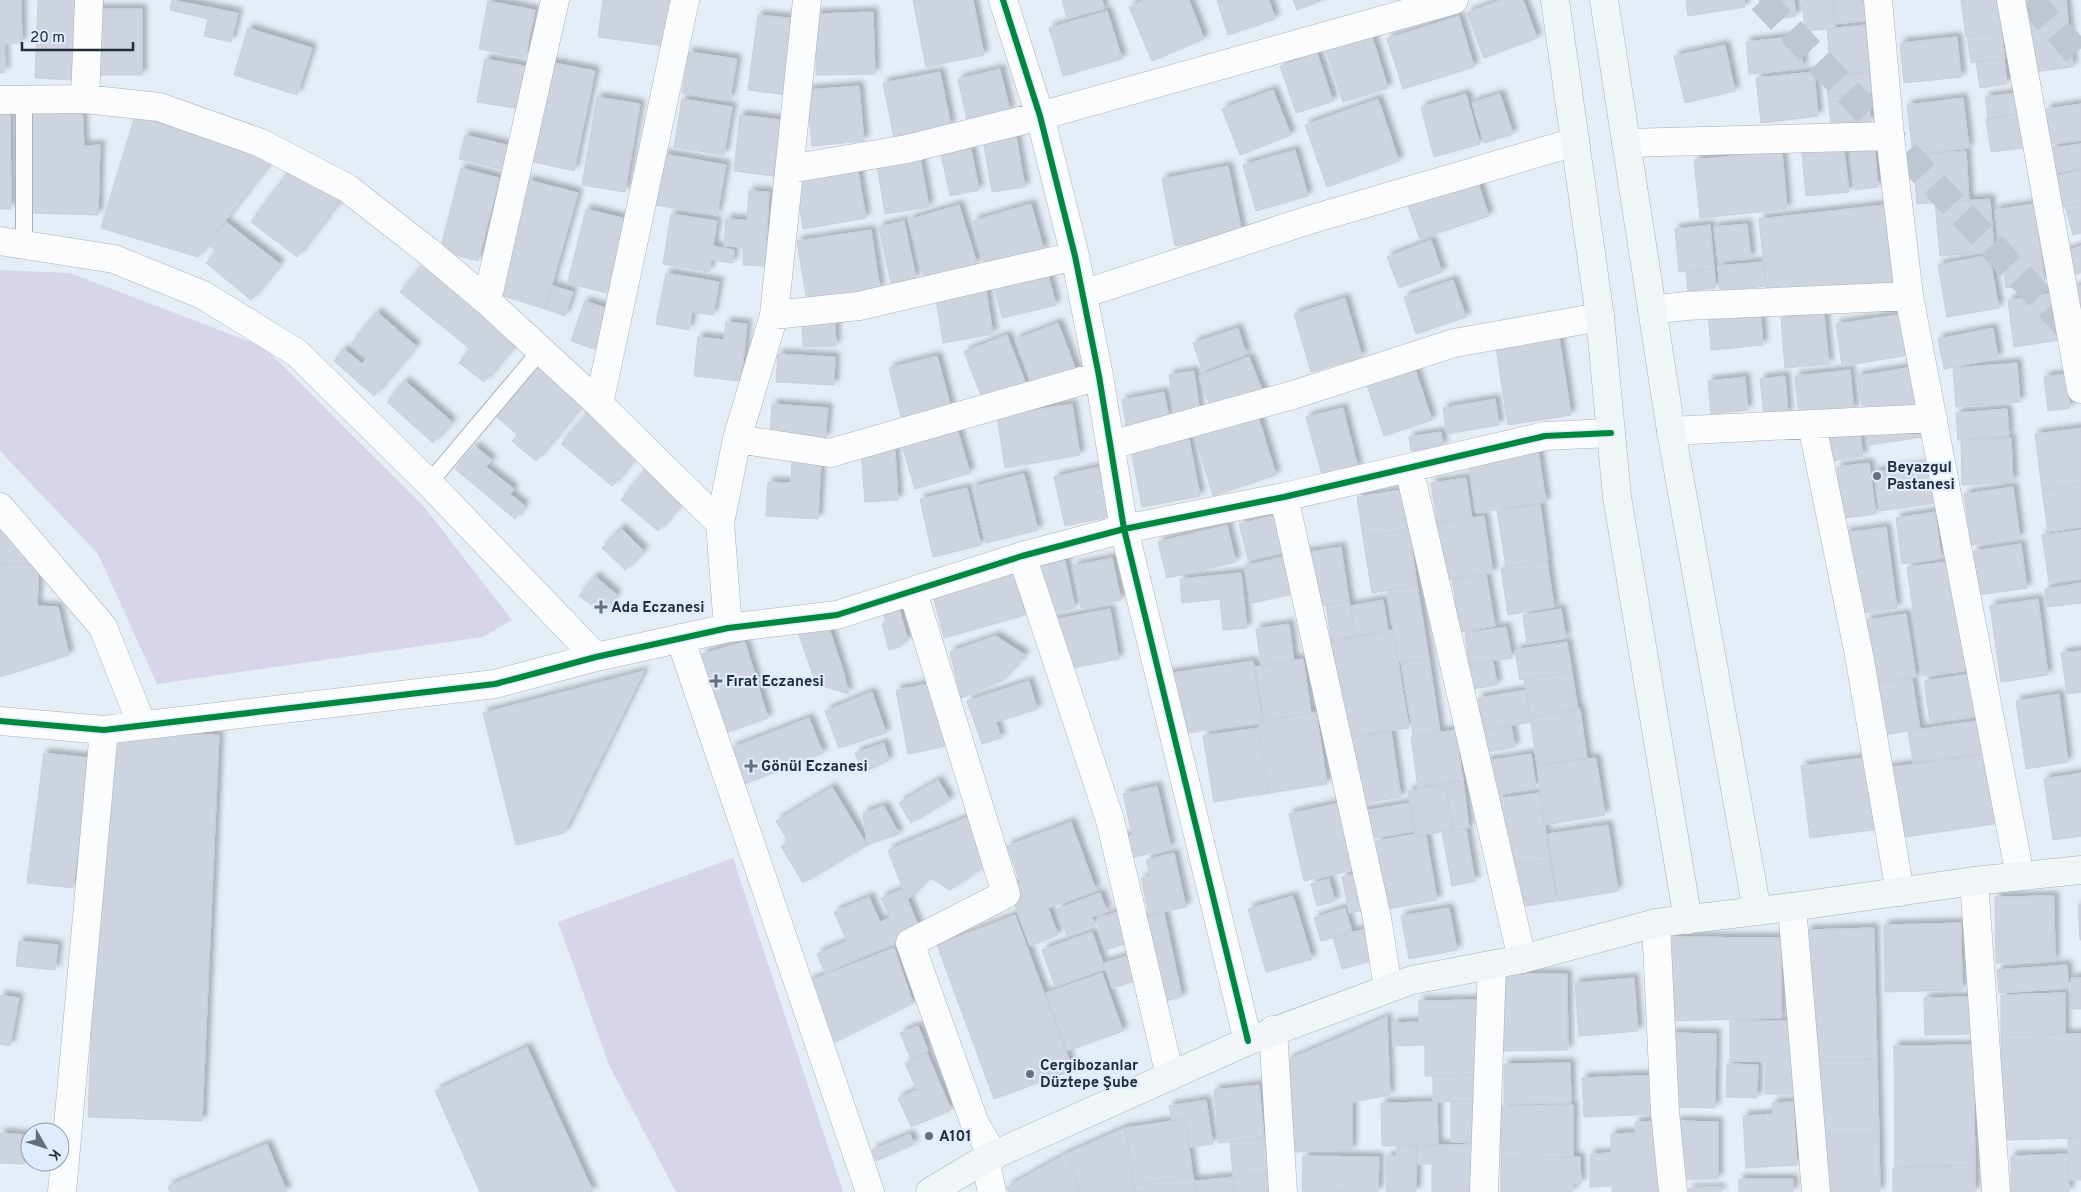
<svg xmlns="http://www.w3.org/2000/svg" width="2081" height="1192" font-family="Overpass,sans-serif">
<defs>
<filter id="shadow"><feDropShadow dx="4.5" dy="-4.5" stdDeviation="2.5" flood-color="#0004"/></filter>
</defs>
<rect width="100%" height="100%" fill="#e5edf7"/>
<path fill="#d7d5ea" d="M0 270 70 273 264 347 425 508 512 620 483 637 157 684 98 554 0 451Z
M733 858 843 1192H676L609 1065 558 922Z"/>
<path fill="#ced3e0" stroke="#caced9" filter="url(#shadow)" d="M0 0H21L22 43H4L5 72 0 73Z
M38 0H75L71 80 35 78Z
M172 0 238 13 231 42 204 36 208 19 170 10Z
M603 0H671L664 46 598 37Z
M913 0H973L984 55 926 67Z
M1062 0H1102L1104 9 1067 18Z
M1145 0H1189L1204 39 1152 61 1129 7Z
M1217 0H1269L1275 19 1228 35Z
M1293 0H1323L1297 10Z
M1501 0H1523L1537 38 1484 58 1467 13Z
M1686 0H1744L1745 7 1688 16Z
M1759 0H1794L1796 16 1762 21Z
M1802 0H1833L1835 28 1805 31Z
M1833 0H1869L1870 20 1835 24Z
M1961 0H2001L2006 31 1966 36Z
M2025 0H2066L2073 67 2033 72Z
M488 1 535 10 525 58 479 49Z
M95 9H142V75H94Z
M1107 11 1122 59 1063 76 1049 28Z
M873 12 875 74 816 75V14Z
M758 15 798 19 788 95 748 90Z
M1459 16 1474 67 1403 89 1387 39Z
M1865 25 1870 72 1831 76 1827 29Z
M248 28 312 48 297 95 234 75Z
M1370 30 1388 88 1343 102 1324 44Z
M2001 31 2005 58 1971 63 1967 36Z
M1800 36 1803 68 1749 74 1746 42Z
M1957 37 1961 77 1904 83 1900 43Z
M1725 45 1735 91 1685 103 1674 56Z
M689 52 737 59 730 100 682 93Z
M1317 53 1333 101 1296 113 1280 66Z
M2004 58 2007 84 1980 88 1976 62Z
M485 59 530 67 522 109 477 102Z
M550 62 595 71 574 171 530 161Z
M1000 69 1010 111 967 121 958 79Z
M940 72 951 126 894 138 883 83Z
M1814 72 1818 116 1761 123 1756 78Z
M1870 72 1872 93 1828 97 1826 76Z
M859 86 864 141 812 146 807 90Z
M1273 90 1291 135 1240 155 1222 109Z
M1868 93 1871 122 1831 125 1828 97Z
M2015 93 2018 114 1988 118 1985 97Z
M1466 94 1480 144 1434 157 1421 107Z
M1500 94 1513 134 1484 143 1472 103Z
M597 97 640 104 625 192 582 185Z
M1963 98 1969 148 1913 155 1907 105Z
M682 99 732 107 724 155 674 147Z
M1378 99 1399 161 1327 187 1305 125Z
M2081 104V140L2051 144 2046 109Z
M82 105 84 146 100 145 98 215 33 213 28 107Z
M0 110H10L11 209H0Z
M2018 114 2023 148 1991 152 1986 119Z
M740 115 780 120 774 176 734 171Z
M135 116 273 158 198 257 101 228Z
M465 135 511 146 505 170 459 159Z
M1016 136 1025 187 992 192 983 140Z
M1874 144 1878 187 1855 190 1851 146Z
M2081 144V169L2055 173 2051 148Z
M971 149 979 190 950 196 941 155Z
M1844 149 1849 192 1806 196 1802 153Z
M1295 150 1308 196 1256 211 1243 165Z
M1782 151 1787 209 1700 218 1694 160Z
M1966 151 1969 200 1917 204 1913 155Z
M664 154 726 165 717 215 655 205Z
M920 157 929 207 885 214 877 165Z
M295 163 341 199 297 257 251 222Z
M1228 166 1242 233 1175 246 1162 179Z
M461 168 499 178 478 261 440 251Z
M2081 170V202L2058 208 2051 177Z
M858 171 866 218 803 229 796 181Z
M1476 177 1489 216 1420 239 1406 200Z
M528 180 578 193 545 309 497 294Z
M749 191 769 192 765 266 743 265V247L724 246 726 219 747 220Z
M1990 199 1994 252 1940 256 1935 203Z
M2081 202V233L2073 235 2065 206Z
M1031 204 1044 250 985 266 973 221Z
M2034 204 2045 282 2006 288 1995 210Z
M959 205 977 264 925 280 908 220Z
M1884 205 1892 282 1767 295 1759 219Z
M586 209 630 220 610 294 568 283Z
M671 214 717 221 713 246 734 250 733 263 711 260 709 272 663 264Z
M904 221 916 278 891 283 879 227Z
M226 222 280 264 251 300 206 263 216 251 208 244Z
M1747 224 1751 258 1718 261 1714 227Z
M1710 225 1714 269 1679 272 1675 229Z
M871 230 880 289 807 301 797 241Z
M1431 240 1442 272 1399 288 1387 257Z
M2081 246V272L2067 278 2059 254Z
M1989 255 1999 308 1947 317 1938 265Z
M1764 262 1766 286 1720 291 1718 266Z
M424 263 518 341 484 382 459 363 470 349 400 292Z
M1046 267 1056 305 1002 318 993 281Z
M1714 269 1716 288 1688 291 1686 272Z
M666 273 719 282 713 315 692 312 689 330 656 324Z
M1453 280 1466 317 1416 334 1404 297Z
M985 284 993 334 943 343 935 292Z
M553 286 573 292 565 316 545 309Z
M2081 286V326L2073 288Z
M2054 293 2060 340 2014 347 2008 300Z
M1345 298 1362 357 1311 372 1294 314Z
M585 301 611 310 597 350 571 341Z
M1760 307 1763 345 1711 350 1708 311Z
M377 312 416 346 374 396 334 361 344 349 362 364 367 357 351 344Z
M1824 314 1829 364 1785 368 1781 318Z
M1904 314 1909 355 1842 366 1836 324Z
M726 322 747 324 741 381 694 376 698 337 724 340Z
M835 323 836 346 803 347 802 324Z
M1058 323 1078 375 1035 391 1015 340Z
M1238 328 1246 354 1202 369 1193 343Z
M1993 328 1998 358 1944 369 1938 339Z
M1007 335 1027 387 984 403 964 352Z
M1559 337 1571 415 1508 425 1496 348Z
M778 354 835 357 834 385 776 382Z
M937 356 951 408 902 421 889 368Z
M1249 357 1264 395 1213 413 1199 376Z
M536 363 584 403 536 461 512 441 518 435 493 414Z
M1413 363 1432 420 1384 436 1365 379Z
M2017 363 2020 402 1956 407 1953 368Z
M1913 367 1919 404 1863 412 1857 376Z
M1850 370 1854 410 1799 415 1795 376Z
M1194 371 1200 413 1175 416 1169 375Z
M2065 374 2070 408 2048 411 2044 377Z
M1785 376 1788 414 1764 417 1760 379Z
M1745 377 1748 410 1711 414 1708 381Z
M405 381 452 422 433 443 387 402Z
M1164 392 1169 418 1126 426 1122 400Z
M1495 399 1499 425 1447 434 1443 408Z
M772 404 828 408 825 439 770 435Z
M1072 404 1080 455 1005 468 997 416Z
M1343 408 1358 468 1323 478 1306 417Z
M2007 409 2009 436 1958 440 1956 413Z
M588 412 639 454 612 486 561 444Z
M1258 416 1276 475 1213 496 1195 436Z
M956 425 970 473 915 489 901 442Z
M1921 425 1922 437 1869 445 1867 433Z
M2081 428V484L2042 490 2035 434Z
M1441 432 1443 446 1411 451 1409 437Z
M1860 433 1863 456 1831 461 1829 438Z
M2011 438 2013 482 1962 485 1961 440Z
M1189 439 1200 496 1142 507 1131 450Z
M475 446 492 460 486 467 514 489 510 494 525 506 515 519 455 469Z
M895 450 898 500 865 502 861 452Z
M1538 450 1546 502 1476 513 1468 461Z
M792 461 821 462 818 519 766 516 768 482 791 483Z
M1869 463 1876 514 1844 518 1837 467Z
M1931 464 1937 503 1879 511 1874 472Z
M1099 467 1109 517 1065 526 1054 477Z
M645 470 683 501 658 531 621 500Z
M1024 474 1038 530 986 543 972 487Z
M1466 478 1472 518 1437 523 1431 483Z
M2081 484V527L2048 532 2042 490Z
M2013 487 2020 538 1971 545 1964 494Z
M967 488 981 545 933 557 920 499Z
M1402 490 1408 530 1363 537 1357 497Z
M1540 504 1548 560 1506 567 1497 511Z
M1935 512 1941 558 1902 564 1896 518Z
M1280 514 1288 550 1248 559 1239 524Z
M1484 516 1493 573 1442 581 1434 524Z
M0 521 39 565 0 564Z
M1227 525 1236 562 1167 578 1158 542Z
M1886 527 1897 608 1856 614 1845 533Z
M621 528 644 551 625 570 602 548Z
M1409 530 1417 585 1372 593 1363 537Z
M2081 530V577L2049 582 2042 535Z
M2021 544 2027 588 1979 595 1973 551Z
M1341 547 1349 601 1299 609 1291 555Z
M1291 555 1297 593 1252 603 1244 566Z
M1112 558 1121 600 1081 608 1073 566Z
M1065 560 1075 608 1046 614 1036 567Z
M1547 560 1554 607 1508 615 1501 568Z
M1954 561 1969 670 1922 676 1907 567Z
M0 564 39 565 37 606 58 607 69 655 0 677Z
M1013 572 1025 615 944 638 933 595Z
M1241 573 1247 628 1223 630 1220 599 1182 603 1180 579Z
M1486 574 1495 626 1460 632 1452 579Z
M595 576 617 595 603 613 579 596Z
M2081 583V603L2047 607 2045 589Z
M1417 585 1429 658 1398 662 1387 590Z
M2038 599 2048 675 2001 682 1990 606Z
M1383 600 1388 631 1355 637 1350 606Z
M1349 601 1355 637 1331 640 1326 605Z
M898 605 908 641 899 643 900 647 889 650 882 624 886 622 882 610Z
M1110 609 1119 659 1061 670 1052 620Z
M1561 609 1566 638 1527 644 1523 615Z
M1906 614 1916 677 1876 683 1866 620Z
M1289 624 1294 661 1261 666 1256 629Z
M828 625 844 674 849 694 816 684 798 632Z
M1506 627 1512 658 1469 664 1465 633Z
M1393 630 1409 728 1342 738 1326 641Z
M996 636 1025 655 1001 681 961 698 950 652Z
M745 642 768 718 722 734 702 654Z
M1567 642 1572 672 1520 680 1515 650Z
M2081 651V692L2067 694 2061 653Z
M1429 658 1440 732 1413 736 1401 662Z
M1303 659 1311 713 1264 721 1255 667Z
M1253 661 1262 721 1176 735 1166 674Z
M1493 661 1497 685 1473 689 1469 664Z
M644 671 564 833 516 845 483 713Z
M1572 672 1578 709 1530 717 1524 679Z
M1971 674 1977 716 1930 722 1924 681Z
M1912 678 1920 729 1883 735 1876 683Z
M1029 681 1037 709 996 722 1001 738 982 744 967 701Z
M934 683 946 746 908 754 896 690Z
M1526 690 1531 722 1483 730 1478 698Z
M872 692 886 733 839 748 825 711Z
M2059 694 2068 762 2026 769 2016 701Z
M1580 709 1587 758 1537 765 1530 717Z
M1316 712 1327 784 1269 793 1258 728 1262 721Z
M809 718 823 753 745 784 731 748Z
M1982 720 1987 753 1913 763 1908 731Z
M1511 725 1515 747 1487 752 1483 730Z
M1258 728 1269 793 1214 802 1203 736Z
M1455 730 1463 780 1418 788 1411 737Z
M104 731 219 735 202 1121 88 1117Z
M1391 731 1401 797 1353 805 1344 738Z
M884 743 889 760 863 773 855 753Z
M44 753 89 758 73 888 27 883Z
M1990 753 2000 823 1898 838 1887 768Z
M1531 754 1536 787 1491 795 1486 761Z
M1870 757 1880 829 1810 838 1801 766Z
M1596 758 1605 815 1544 825 1537 765Z
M2081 773V836L2053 840 2044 779Z
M938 780 950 800 911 823 899 803Z
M1463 780 1469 828 1453 830 1445 784Z
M1445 784 1453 830 1415 836 1408 791Z
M1157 786 1171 848 1126 859 1122 837 1132 835 1123 794Z
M832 787 867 845 803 883 781 846 789 843 776 821Z
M1540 793 1550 860 1507 866 1497 799Z
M1348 801 1362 868 1304 881 1289 814Z
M1410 803 1415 831 1363 840 1358 812Z
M884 806 899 834 867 845 863 813Z
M968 817 984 867 950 890 929 877 907 901 888 850Z
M1071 822 1096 890 1048 908 1058 935 1030 946 1008 887 1020 882 1007 846Z
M1608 825 1618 891 1558 901 1548 834Z
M1466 828 1475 881 1452 886 1442 832Z
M1415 834V836L1426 835 1437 900 1388 909 1376 841Z
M1174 853 1186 907 1149 915 1141 878 1150 876 1146 860Z
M1550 860 1556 901 1514 908 1506 866Z
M1365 872 1373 908 1349 913 1342 877Z
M1329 879 1335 901 1317 906 1311 884Z
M903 889 921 932 825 973 817 954 847 941 834 912 869 897 880 922 890 918 881 898Z
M1100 893 1107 911 1092 917 1095 925 1067 935 1057 909Z
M1293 896 1312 959 1266 972 1248 909Z
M2054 896 2055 961 1996 963 1995 897Z
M2078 904H2081V940H2080Z
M1345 908 1352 932 1321 941 1314 918Z
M1449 908 1457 950 1409 959 1401 916Z
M1120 911 1130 942 1106 950 1097 919Z
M1164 913 1182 997 1156 1003 1137 919Z
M1015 915 1073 1070 994 1099 937 945Z
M1961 923 1962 990 1885 992 1884 925Z
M1372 927 1381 958 1342 969 1333 938Z
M1874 928 1877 1059 1809 1060 1807 930Z
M1092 932 1105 969 1055 987 1042 950Z
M1670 937 1781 938V1018L1669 1021Z
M19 941 58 945 55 970 16 966Z
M894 948 913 1003 833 1043 809 981Z
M1128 956 1135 981 1112 988 1104 963Z
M2067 965 2069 988 1999 993 1997 970Z
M1102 973 1123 1031 1067 1051 1046 993Z
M1501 974H1567L1568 1050 1502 1051Z
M1634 978 1638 1031 1579 1036 1575 983Z
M2071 978H2081V1009H2072Z
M2065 993V1034L2001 1035V995Z
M0 995 19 998 10 1046 0 1044Z
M1970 997V1034L1925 1035 1924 998Z
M1479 1000 1480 1075 1425 1076V1045L1393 1046V1023L1419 1022V1001Z
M1387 1017 1390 1095 1352 1102V1150L1294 1152 1288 1060Z
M1730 1021H1795L1794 1094H1765L1766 1061H1730Z
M918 1026 928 1051 911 1059 900 1033Z
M1671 1033 1716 1034 1715 1108 1669 1107Z
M2081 1034V1138L2004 1140 2001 1035Z
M1973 1045 1975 1165 1895 1167 1894 1046Z
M527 1047 593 1192H480L435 1091Z
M927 1053 951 1110 911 1127 898 1098 917 1090 905 1063Z
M1877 1059 1879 1134 1813 1135 1812 1060Z
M1570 1063 1571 1103 1504 1104V1064Z
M1727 1064 1758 1065 1757 1098 1726 1097Z
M1480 1075V1101L1433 1102V1076Z
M1658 1075 1659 1114 1584 1117 1582 1078Z
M1259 1085 1264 1138 1219 1143 1214 1090Z
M1206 1100 1213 1144 1189 1147 1185 1119 1172 1120 1169 1106Z
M1480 1101 1481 1142H1451V1102Z
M1437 1102 1438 1145 1382 1146 1381 1103Z
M1793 1102 1797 1165 1746 1168 1743 1116 1773 1114 1772 1103Z
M1573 1105V1157L1501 1158V1106Z
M1185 1119 1193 1176 1134 1185 1125 1128Z
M1662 1121 1664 1192H1612V1186L1590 1187V1154L1611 1153V1134L1635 1133V1122Z
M1676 1121 1718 1122V1179H1675Z
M1125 1128 1135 1192H1080L1066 1154Z
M0 1133 27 1135 24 1164 0 1163Z
M910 1134 914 1144 876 1161 872 1150Z
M1879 1134 1880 1192H1820L1819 1135Z
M1268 1137 1272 1173 1233 1177 1230 1142Z
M2068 1138H2081V1180H2069Z
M267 1144 287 1192H170L168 1186Z
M1478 1144V1192H1432V1164H1416L1417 1146Z
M1397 1146H1417L1416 1192H1386L1387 1156H1396Z
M1066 1154 1080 1192H1009L1007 1187Z
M2069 1154V1192H2011V1156Z
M1303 1156 1379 1157 1378 1192 1302 1191Z
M1580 1157 1581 1184H1573V1192H1501V1158Z
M1975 1165V1192H1893V1168Z
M1272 1173 1274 1192H1234L1233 1177Z
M1193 1176 1196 1192H1135L1134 1185Z
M1233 1177 1234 1192H1196L1194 1181Z
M1739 1179H1793V1192H1739Z
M1721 1188V1192H1689L1688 1189Z"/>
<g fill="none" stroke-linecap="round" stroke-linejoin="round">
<path stroke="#bec6d1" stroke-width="28" stroke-dasharray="28 14" stroke-linecap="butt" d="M1762 0 2079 339
M2030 0 2081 57"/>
<g stroke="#aab1bb" stroke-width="18">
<path id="lane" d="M24 245V100
M429 483 541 350"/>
</g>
<g stroke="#aab1bb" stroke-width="29">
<path id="street" d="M1003 0 1040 116 1075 256 1099 376 1124 529 1248 1041
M1878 0 1890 136 1909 296 2020 876
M2011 0 2081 389
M85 99 89 0
M0 100 85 99 159 107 261 143 347 188 429 252 487 301 599 404 720 523
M1626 143 1890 136
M790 169 907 149 1040 116 1454 0
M0 241 114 259 203 295 297 353 429 483 596 657
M1083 294 1309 220 1575 142
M487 301 555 0
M1652 310 1686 306 1909 296
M774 315 859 306 1075 256
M599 404 685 0
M1812 425 1859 655 1900 892
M1671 431 1933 418
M737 439 830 453 1099 376
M1111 445 1293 395 1454 343 1600 317
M1409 468 1522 959
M1284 497 1377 918 1388 988
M0 507 103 627 142 725
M1022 556 1110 820 1170 1076
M913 592 1006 894 910 943 975 1124 994 1156
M728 628 720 523 737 439 774 315 807 0
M680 638 870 1192
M0 721 104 730 495 684 596 657 728 628 837 615 1022 556 1124 529 1284 497 1545 436 1611 433
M1974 881 1996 1192
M1792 907 1816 1192
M1656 923 1665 1112 1673 1192
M1273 1030 1283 1192
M985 1159 992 1192
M62 1192 104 730
M1484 1192 1492 965"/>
</g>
<g stroke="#aab1bb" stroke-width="29">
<path id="secondary" d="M1555 0 1600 317 1617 497 1688 920
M1604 0 1671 431 1757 911
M930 1192 985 1159 1248 1041 1412 980 1522 959 1656 923 1792 907 1974 881 2081 870"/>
</g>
<use href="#lane" stroke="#fbfcfe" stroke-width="16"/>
<use href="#street" stroke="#fbfcfe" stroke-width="28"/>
<use href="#secondary" stroke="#f0f5f8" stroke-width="28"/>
<g stroke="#deecfe" stroke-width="9">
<path id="cycleway" d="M1003 0 1040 116 1075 256 1099 376 1124 529 1248 1041
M0 721 104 730 495 684 596 657 728 628 837 615 1022 556 1124 529 1284 497 1545 436 1611 433"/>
</g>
<use href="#cycleway" stroke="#00873e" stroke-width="6"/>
</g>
<g fill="#67707a" stroke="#deecfe" stroke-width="2">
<circle cx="1877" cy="476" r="5"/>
<path d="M598.5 599.5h5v5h5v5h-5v5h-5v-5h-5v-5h5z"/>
<path d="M713.5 673.5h5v5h5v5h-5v5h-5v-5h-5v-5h5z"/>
<path d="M748.5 758.5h5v5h5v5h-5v5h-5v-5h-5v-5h5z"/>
<circle cx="1030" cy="1074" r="5"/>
<circle cx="929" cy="1136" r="5"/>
</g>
<g text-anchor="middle" stroke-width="4.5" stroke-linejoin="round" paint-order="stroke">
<g font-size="15" font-weight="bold" fill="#232c37" stroke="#deecfe" text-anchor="start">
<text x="1887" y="472">Beyazgul<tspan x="1887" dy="17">Pastanesi</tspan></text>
<text x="611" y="612">Ada Eczanesi</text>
<text x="726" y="686">Fırat Eczanesi</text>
<text x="761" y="771">Gönül Eczanesi</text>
<text x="1040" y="1070">Cergibozanlar<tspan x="1040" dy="17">Düztepe Şube</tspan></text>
<text x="939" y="1141">A101</text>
</g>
</g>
<g transform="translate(45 1147) rotate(129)"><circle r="24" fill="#deecfe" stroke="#939fae"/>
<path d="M0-4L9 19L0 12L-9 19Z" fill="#67707a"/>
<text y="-8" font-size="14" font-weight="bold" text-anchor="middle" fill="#232c37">K</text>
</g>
<path d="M22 42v8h111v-8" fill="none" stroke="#232c37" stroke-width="2.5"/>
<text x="30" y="42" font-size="15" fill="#232c37" stroke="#deecfe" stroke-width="4" paint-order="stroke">20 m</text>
</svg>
